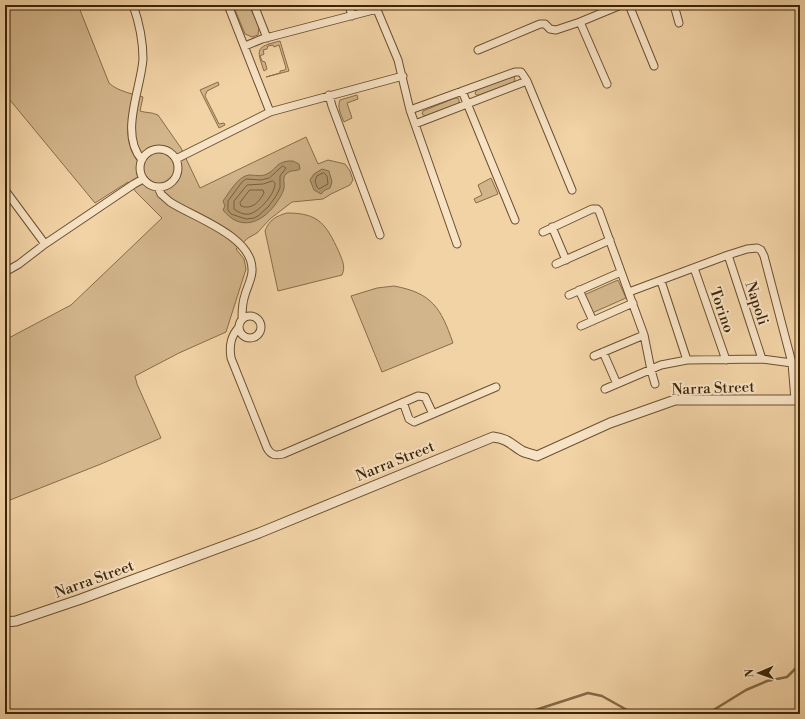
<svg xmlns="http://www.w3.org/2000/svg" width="805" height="719" font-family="'Libre Bodoni',serif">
<rect width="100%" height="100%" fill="#f2d3a6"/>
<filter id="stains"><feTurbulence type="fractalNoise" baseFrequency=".005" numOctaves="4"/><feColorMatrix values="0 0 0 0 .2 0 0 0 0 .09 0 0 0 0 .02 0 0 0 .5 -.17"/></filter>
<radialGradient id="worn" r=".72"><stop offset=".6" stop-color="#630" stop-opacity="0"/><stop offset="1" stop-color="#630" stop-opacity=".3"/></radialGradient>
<path fill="#d3b58b" stroke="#886c48" d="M5 5H78L109 83C117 91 133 94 143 97L140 111C146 113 152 112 158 115L181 148 200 188 306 137 318 164 328 160 345 164 350 171 353 180 350 185 331 194 323 199 292 202 270 219 257 233 248 238 236 249 244 259 246 269 226 332 179 353 135 376 137 384 161 438 101 464 5 502V340L71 305 162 218 136 192 128 182 95 203 5 94Z
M233 5H249L259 27 258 35 252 37 245 34Z
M280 41 289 71 266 77 280 73V71L285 70 286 68 279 45 274 47 273 45 268 46 267 49 263 50 264 54 260 56 262 61 265 62 267 69 264 71C256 48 256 47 280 41Z
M514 76 515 80 514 82 479 95H476L475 93 477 90Z
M218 82 219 85 207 91 205 96 219 124 224 123 225 125 219 128 200 90Z
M357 95 358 99 347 103 352 118 344 122C341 115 337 107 340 100Z
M455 98H458L459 100V103L456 105 425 116 422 114 423 111Z
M491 178 498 194 476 203 474 199 482 195 478 185Z
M287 213C319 213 326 224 339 252 342 260 346 266 342 275L278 291 265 231C269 220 276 216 287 213Z
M618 280 626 298 592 313 584 295Z
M394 286C432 293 441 308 453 343L382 372 351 296 377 288Z"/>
<path fill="#b4986f" stroke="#846a45" d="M288 161H293L299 164 300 169C296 172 291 169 286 174 282 178 285 183 284 188 283 194 278 200 275 205 260 224 240 231 223 210L225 206 223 201C229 193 238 176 249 175 255 175 261 177 267 174 276 170 275 163 288 161Z
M322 169 329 171 332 182 330 188 325 190 321 194 314 190 310 180 314 174Z"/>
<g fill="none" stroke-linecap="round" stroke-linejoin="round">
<path stroke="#785e3a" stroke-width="1" d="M283 166 286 168 280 176V188L276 196 268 207 258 216 254 218 246 219 231 214 228 210V201L242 182 246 179 261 180 269 178Z
M324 173 327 176 328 184 319 189 317 187 315 181 317 176Z
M273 181 275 183C276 192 261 210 252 213 247 216 239 213 234 209V201L247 185 263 184Z
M250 190H263L264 193C259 202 252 210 241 206L240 203Z"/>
<path stroke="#846a45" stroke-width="2.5" d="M523 714 588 693 602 696 627 710 639 714
M707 714 746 690 767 681 787 677 800 664"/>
<g stroke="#6a502d" stroke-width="9">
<path id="minor" d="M133 5C139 22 143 41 143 59 141 89 119 134 142 160
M228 5 270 112 403 76
M254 5 267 38
M349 5 352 16
M375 5 398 60 410 110 457 244
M629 5 654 66
M674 5 679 23
M580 22 607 84
M245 46 262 39 377 9
M478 50 540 24H545L550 29 556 30 580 22 621 5
M462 91 515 220
M329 95 332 106 380 235
M410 110 515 72H521L527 81 572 190
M415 124 527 81
M140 168a19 19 0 1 1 38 0a19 19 0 1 1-38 0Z
M176 159 270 112
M158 187 161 194 170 202C193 217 252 236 252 269 253 277 247 287 245 295 242 303 242 311 242 319
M5 190 45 244
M552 227 566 260
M543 232 592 209H597L599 211 644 335 651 370 655 384
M728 255 762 359
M556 264 610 240
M694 268 726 360
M5 272 19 264 45 244 134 184 143 179
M661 281 687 360
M579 290 593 321
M629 292 728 255 747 249 757 248 761 250 764 256 792 363 795 400
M569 295 621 272
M239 327a11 11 0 1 1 22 0a11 11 0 1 1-22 0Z
M581 326 633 303
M239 327C231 336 229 345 231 358L267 448C271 455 275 456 283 454L418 396 425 397 433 414
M603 352 617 384
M594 356 644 335
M605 389 661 365 687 360 762 359 792 363H800
M403 402 409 419 414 422 496 387"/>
</g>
<g stroke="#6a502d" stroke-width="11">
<path id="tertiary" d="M5 622 16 621 81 599 259 533 493 437C509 439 510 444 522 451 526 453 532 454 537 456L610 423 675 400H800"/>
</g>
<use href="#minor" stroke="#f7e2c5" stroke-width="7"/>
<use href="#tertiary" stroke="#f7e2c5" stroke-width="9"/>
</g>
<g text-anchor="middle" stroke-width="4" stroke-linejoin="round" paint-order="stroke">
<g font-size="15" fill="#3c2405" stroke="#f7e2c5">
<text transform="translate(757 303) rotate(72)" y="5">Napoli</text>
<text transform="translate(722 310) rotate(71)" y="5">Torino</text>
<text transform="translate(713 388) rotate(-2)" y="5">Narra Street</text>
<text transform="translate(395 461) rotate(-22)" y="5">Narra Street</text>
<text transform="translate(94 579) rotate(-20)" y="5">Narra Street</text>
</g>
</g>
<rect width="805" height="719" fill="none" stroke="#f2d3a6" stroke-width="20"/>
<rect x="6" y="6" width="793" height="707" fill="none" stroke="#3c2405" stroke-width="2"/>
<rect x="10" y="10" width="785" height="699" fill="none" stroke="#3c2405"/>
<g transform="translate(759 673) rotate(268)" stroke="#f7e2c5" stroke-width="3" paint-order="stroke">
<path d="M0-3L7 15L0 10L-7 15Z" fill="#3c2405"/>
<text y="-6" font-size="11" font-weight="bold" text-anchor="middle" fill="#3c2405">N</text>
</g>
<rect width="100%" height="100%" filter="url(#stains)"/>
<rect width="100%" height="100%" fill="url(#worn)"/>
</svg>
